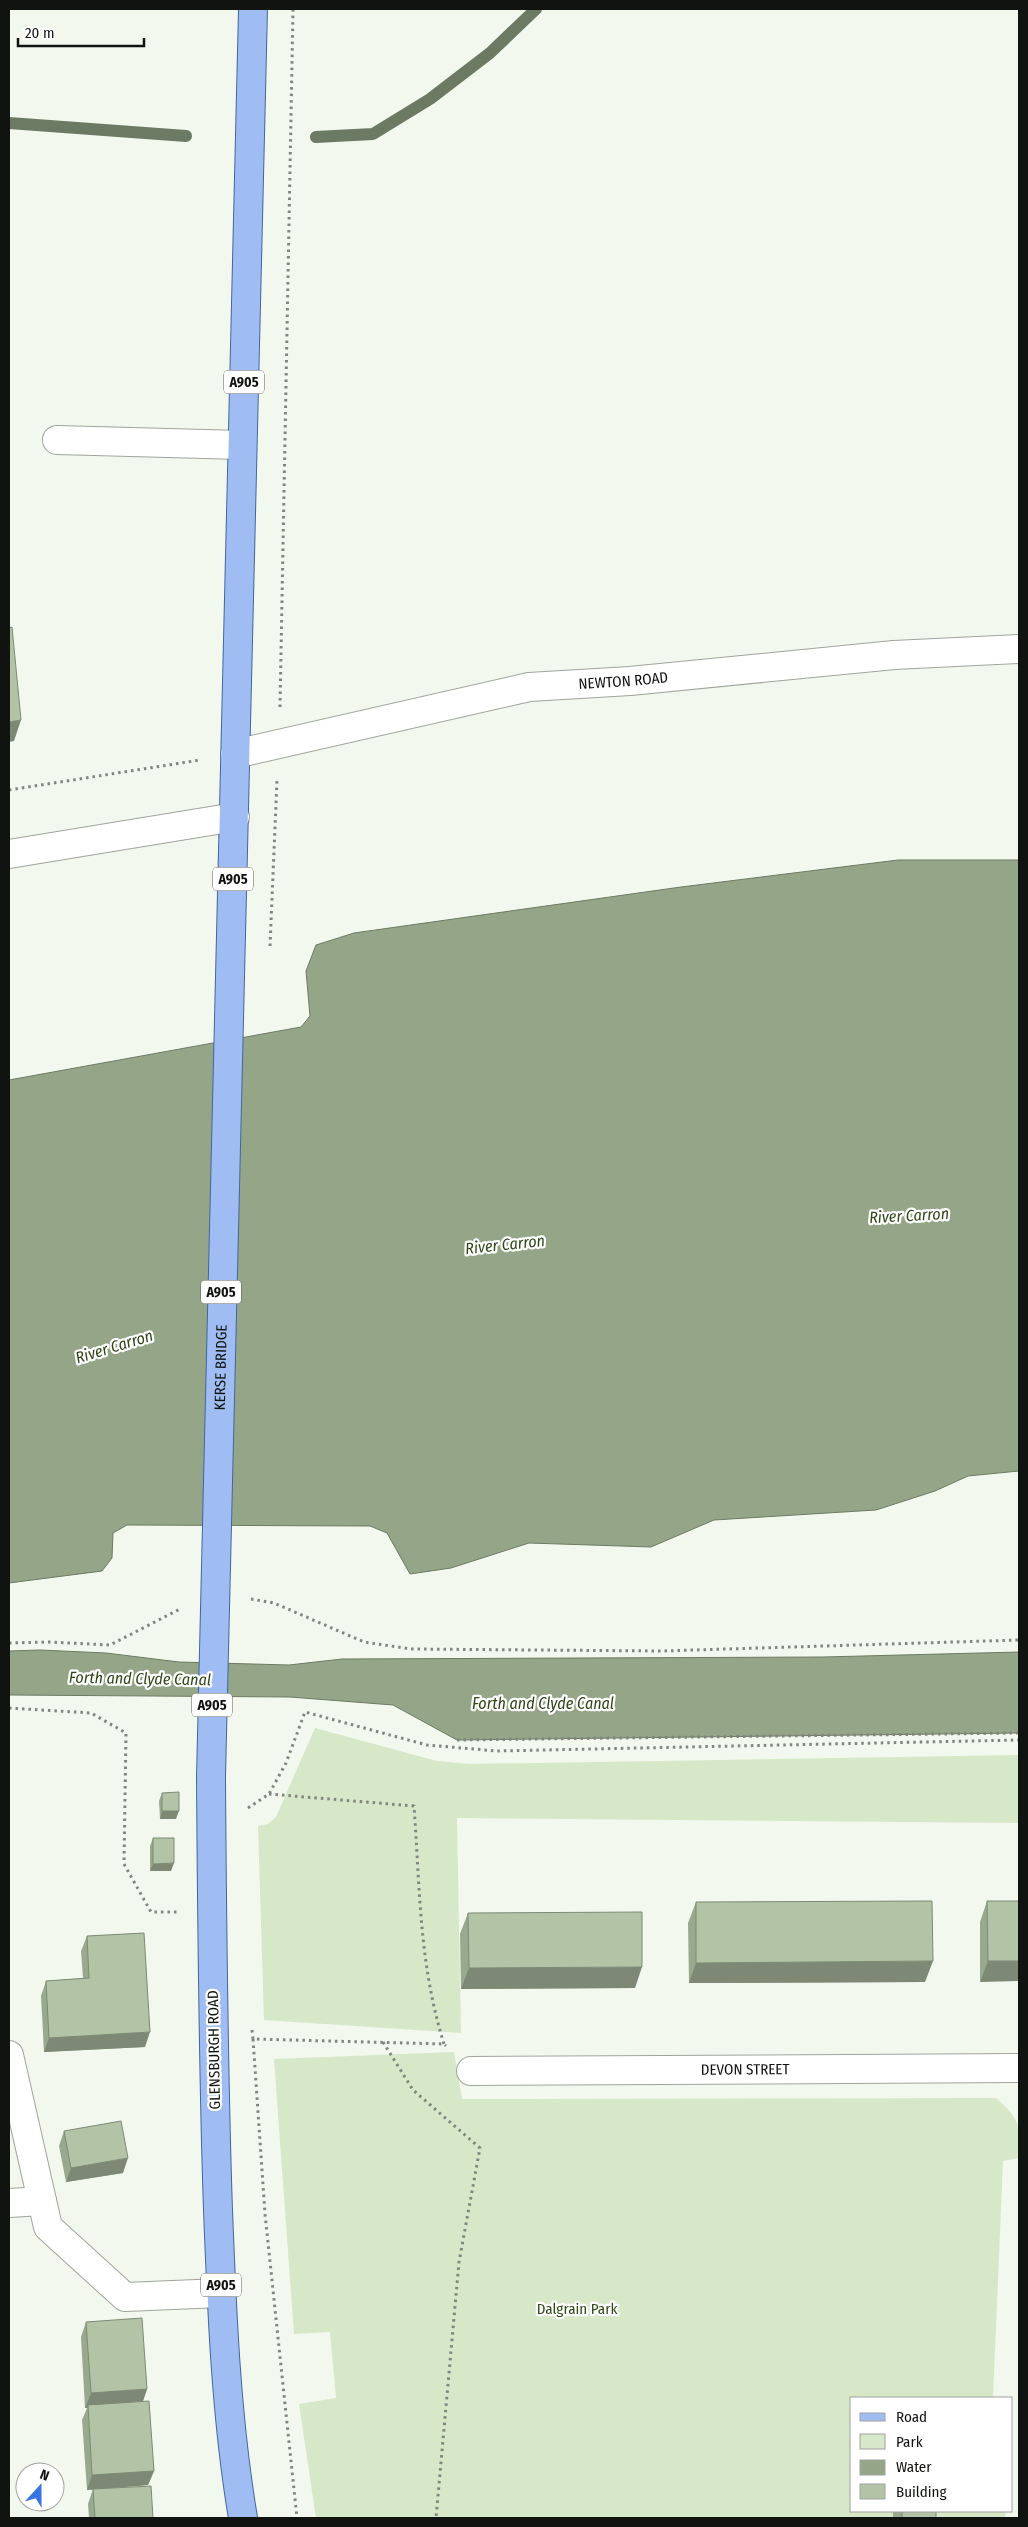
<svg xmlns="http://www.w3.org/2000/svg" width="1028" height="2527" font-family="'Fira Sans Condensed',sans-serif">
<rect width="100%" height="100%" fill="#f2f8ee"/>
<path fill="#d6e8c8" d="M315 1728 437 1761 470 1764 1019 1755V1823L457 1818 461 2033 264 2020 258 1826 268 1824 276 1817Z
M454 2052 462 2099 996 2098C1022 2121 1019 2124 1019 2158L1003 2161 993 2398H852V2511H1006L1005 2518H316L299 2404 336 2398 330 2332 294 2334 274 2059Z"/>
<path fill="#94a687" stroke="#6d7a63" d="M898 860H1019V1471L968 1476 935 1491 876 1510 714 1520 651 1547 529 1543 451 1568 410 1574 387 1533 370 1526 127 1525 113 1533 112 1558 102 1571 9 1583V1080L301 1027 310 1016 306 971 316 945 354 933 681 887Z
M40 1650 106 1653 179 1662 289 1665 342 1659 823 1657 1019 1652V1733L457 1740 393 1705 290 1697 9 1695V1651Z"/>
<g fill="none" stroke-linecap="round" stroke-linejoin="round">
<path stroke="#6d7a63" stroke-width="12" d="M9 123 186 136
M316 137 373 134 430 99 490 53 536 9"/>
<g stroke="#9fa59b" stroke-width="30">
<g id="minor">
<path d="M57 440 242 445"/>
<path id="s1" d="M235 754 529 687 630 681 894 655 1019 649"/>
<path d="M9 854 235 817"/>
<path d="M9 2055 48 2227 125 2297 221 2293"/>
<path id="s2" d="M471 2071 1019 2068"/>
<path d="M9 2203 42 2201"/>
</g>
</g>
<g stroke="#44659d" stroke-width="30">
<g id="major">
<path id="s3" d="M243 2518C226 2417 222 2313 218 2210 213 2066 212 1921 211 1777L253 9"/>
</g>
</g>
<path stroke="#81857f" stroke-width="3" stroke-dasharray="2.5 4" stroke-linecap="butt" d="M280 707 293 9
M9 790 200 760
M270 946 277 780
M251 1599 274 1603 364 1642 411 1649 662 1651 1019 1640
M9 1643 49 1642 110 1645 180 1609
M9 1708 91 1713 126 1733 124 1864 151 1912H177
M457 1740 1019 1733
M269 1794 414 1806C420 1889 419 1964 444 2044
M248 1808 269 1794 286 1763 305 1712 427 1745 497 1751 1019 1740
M252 2030 253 2039 444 2044 446 2046
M253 2039 265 2214 297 2518
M383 2042 413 2090 480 2148 459 2262 436 2518"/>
<use href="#minor" stroke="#fff" stroke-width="28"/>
<use href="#major" stroke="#9fbdf2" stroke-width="28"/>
</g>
<path fill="#99a98e" d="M162 1793 176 1819H160L159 1801Z
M153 1838 171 1871H150V1846Z
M987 1901H1019L980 1982V1922Z
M696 1902 925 1982 689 1983 688 1923Z
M468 1913 635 1988 461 1989 460 1934Z
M87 1936 145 2047 44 2052 41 1996 46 1981 83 1978 81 1951Z
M64 2131 123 2173 66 2182 59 2146Z
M86 2322 147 2389 143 2401 154 2471 148 2485 87 2490 82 2420 87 2408H85L81 2337Z
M93 2489 153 2518H89L88 2504Z
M893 2511H936V2518H893Z"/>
<path fill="#7d8974" d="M21 720 14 741 9 742V722Z
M162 1811H179L176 1819H160Z
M174 1863 171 1871H150L153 1864Z
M933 1961 925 1982 689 1983 696 1963Z
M988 1961H1019V1981L980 1982Z
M642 1967 635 1988 461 1989 469 1968Z
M150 2032 145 2047 44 2052 49 2038Z
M128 2158 123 2173 66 2182 71 2168Z
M147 2389 142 2404 88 2405 87 2408H85L91 2393Z
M154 2471 148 2485 87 2490 92 2475Z"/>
<path fill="#b2c4a5" stroke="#7d8974" d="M12 627 21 720 9 722V628Z
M179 1792V1811H162V1793Z
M153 1838H174V1863L153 1864Z
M932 1901 933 1961 696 1963V1902Z
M987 1901H1019V1961H988Z
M642 1912V1967L469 1968 468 1913Z
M144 1933 150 2032 49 2038 46 1981 89 1978 87 1936Z
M121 2121 128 2158 71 2168 64 2131Z
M142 2318 147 2389 91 2393 86 2322Z
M149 2401 154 2471 92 2475 88 2405Z
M151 2486 153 2518H95L93 2489Z
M902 2511H936V2518H902Z"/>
<g text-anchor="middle" stroke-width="4.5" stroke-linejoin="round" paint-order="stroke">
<g fill="#fff" stroke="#585a58" stroke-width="1">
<rect x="224" y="370.5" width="40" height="23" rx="4"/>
<rect x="213" y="867.5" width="40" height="23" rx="4"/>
<rect x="201" y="1280.5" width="40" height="23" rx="4"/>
<rect x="192" y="1693.5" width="40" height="23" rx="4"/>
<rect x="201" y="2273.5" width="40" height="23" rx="4"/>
</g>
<g font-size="14" font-weight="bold" fill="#111310">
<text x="244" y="387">A905</text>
<text x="233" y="884">A905</text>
<text x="221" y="1297">A905</text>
<text x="212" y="1710">A905</text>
<text x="221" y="2290">A905</text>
</g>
<g font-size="15" fill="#111310" stroke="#fff">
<text dy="5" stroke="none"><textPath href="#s1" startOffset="396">NEWTON ROAD</textPath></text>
<text dy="5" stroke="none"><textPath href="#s3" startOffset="1152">KERSE BRIDGE</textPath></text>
<text transform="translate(214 2050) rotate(-91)" y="5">GLENSBURGH ROAD</text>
<text dy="5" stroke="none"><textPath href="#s2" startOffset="274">DEVON STREET</textPath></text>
</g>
<g font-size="15" fill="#304818" stroke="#fff">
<text x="577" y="2314">Dalgrain Park</text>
</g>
<g font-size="16" font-style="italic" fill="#2e4516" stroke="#fff">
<text transform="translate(909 1215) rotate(-3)" y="6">River Carron</text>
<text transform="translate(505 1244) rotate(-6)" y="6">River Carron</text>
<text transform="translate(114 1346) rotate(-17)" y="6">River Carron</text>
<text transform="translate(140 1678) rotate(1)" y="6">Forth and Clyde Canal</text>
<text x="543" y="1709">Forth and Clyde Canal</text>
</g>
</g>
<rect width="1028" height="2527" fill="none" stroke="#111310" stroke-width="20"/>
<rect x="850" y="2397" width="162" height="115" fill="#ffffff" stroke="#a0a19f"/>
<rect x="860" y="2413" width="25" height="8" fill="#9fbdf2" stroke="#a0a19f"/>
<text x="896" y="2422" font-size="15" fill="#111310">Road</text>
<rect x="860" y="2434" width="25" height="15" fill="#d6e8c8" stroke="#a0a19f"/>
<text x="896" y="2447" font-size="15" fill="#111310">Park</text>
<rect x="860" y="2460" width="25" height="15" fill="#94a687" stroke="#a0a19f"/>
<text x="896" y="2472" font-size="15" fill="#111310">Water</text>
<rect x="860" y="2484" width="25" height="15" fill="#b2c4a5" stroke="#a0a19f"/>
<text x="896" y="2497" font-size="15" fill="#111310">Building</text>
<g transform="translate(40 2487) rotate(21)"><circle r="24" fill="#ffffff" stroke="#a0a19f"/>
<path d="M0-4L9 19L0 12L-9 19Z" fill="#3774e3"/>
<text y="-8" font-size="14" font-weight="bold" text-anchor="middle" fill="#111310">N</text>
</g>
<path d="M18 38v8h126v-8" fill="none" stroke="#111310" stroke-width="2.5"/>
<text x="25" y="38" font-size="15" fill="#111310" stroke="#ffffff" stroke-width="4" paint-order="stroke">20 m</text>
</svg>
